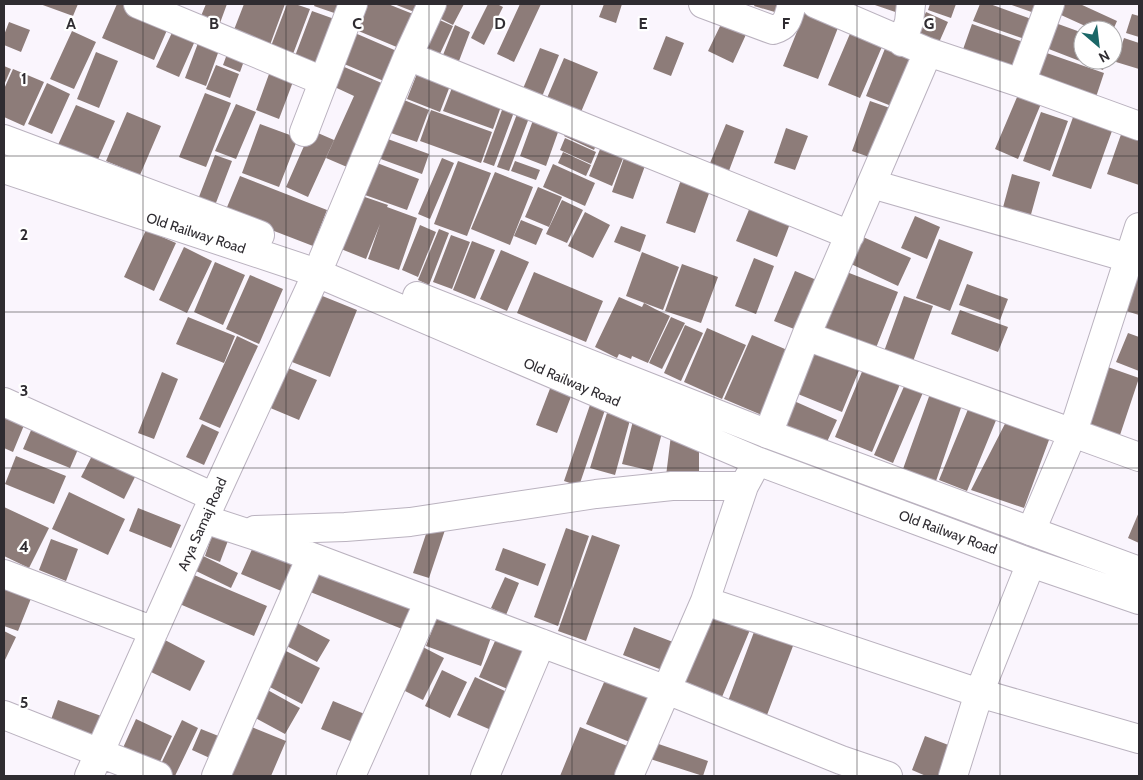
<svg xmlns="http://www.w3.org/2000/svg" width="1143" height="780" font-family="Cabin,sans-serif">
<rect width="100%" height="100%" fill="#faf5fd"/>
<path fill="#8d7c79" d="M40 4H78L73 16Z
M117 4H130L171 21 154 60 102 38Z
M206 4H227L220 23 201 16Z
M244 4H285L267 53 230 40Z
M287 4H295L310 9 290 62 268 54Z
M315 4H344L340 15 314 6Z
M358 4H388L413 14 399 48 349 27Z
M394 4H421L417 13Z
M441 4H464L453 25 435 16Z
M488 4H497L503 7 484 45 471 38Z
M520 4H541L514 62 497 54Z
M604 4H622L616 23 599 17Z
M755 4H781L778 13 754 6Z
M872 4H907V16Z
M930 4H956L951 18 928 10Z
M980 4H990L1037 21 1030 41 973 21Z
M1009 4H1044L1040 15Z
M1053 4H1080L1117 21 1113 30H1094L1050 10Z
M807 7 841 20 818 79 783 66Z
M312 11 340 21 319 74 292 64Z
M926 12 948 22 937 47 915 37Z
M1132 14 1139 16V37L1126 33Z
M725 16 749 28 733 63 708 51Z
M433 17 453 26 438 58 418 48Z
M1050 21 1083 33V60H1107L1103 70 1041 46Z
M9 22 30 30 21 52 4 45V35Z
M176 24 198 34 179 77 156 67Z
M972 24 1029 44 1018 76 961 55Z
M455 25 470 32 459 61 443 55Z
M852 29 884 42 860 98 828 85Z
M348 30 399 52 386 82 335 60Z
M72 31 96 42 74 89 50 79Z
M201 35 222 42 206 86 185 78Z
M666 36 684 43 671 76 653 69Z
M1124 38 1139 43V69L1116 62Z
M888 41 915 52 894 107 866 96Z
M231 43 248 50 240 72 223 65Z
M540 48 559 55 541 99 522 91Z
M1041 51 1104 73 1094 103 1030 81Z
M96 52 118 61 99 108 77 99Z
M564 58 598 72 581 112 547 98Z
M273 63 297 71 279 119 256 110Z
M335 63 384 84 347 167 326 158 354 96 326 83Z
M216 65 239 74 230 98 206 89Z
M4 66 11 69 4 85Z
M420 66 453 78 440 112 407 99Z
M13 69 44 82 24 126 4 117V89Z
M455 80 504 98 493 129 443 111Z
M47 83 70 94 52 134 28 124Z
M1020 90 1043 99 1018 159 995 149Z
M205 93 231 103 206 167 179 157Z
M506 99 517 104 494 166 483 162Z
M404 100 429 110 417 142 391 133Z
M870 101 890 108 872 158 852 151Z
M236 104 256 112 236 159 215 151Z
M76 105 115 121 96 164 57 147Z
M520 106 532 110 509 171 497 167Z
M1077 106 1116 120 1091 189 1052 176Z
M431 110 492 132 481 163 420 141Z
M127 112 161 126 140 175 106 161Z
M536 112 562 121 546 166 520 156Z
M1041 112 1068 121 1050 171 1023 161Z
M570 123 600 136 594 150 564 136Z
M260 124 298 138 279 187 242 173Z
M726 124 744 131 727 176 708 168Z
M1124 126 1139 131V185L1107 174Z
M786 128 808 136 795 170 774 163Z
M311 130 334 140 308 197 286 187Z
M385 138 429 154 422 174 378 158Z
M565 138 596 152 591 164 560 150Z
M603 142 626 151 612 186 589 176Z
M563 152 591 165 586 176 558 163Z
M215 155 232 161 214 208 197 202Z
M625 155 646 163 633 199 612 192Z
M442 158 454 163 430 219 418 214Z
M458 161 491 173 467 236 434 224Z
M515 161 540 170 536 180 511 171Z
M377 163 419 179 407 210 365 195Z
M553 164 595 183 585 206 543 187Z
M495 172 533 187 510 245 471 229Z
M683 174 712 185 695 233 666 223Z
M1012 174 1040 182 1030 218 1002 211Z
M240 176 327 210 313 246 225 212Z
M538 187 562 197 549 227 525 217Z
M362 196 388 205 387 207 417 218 399 270 368 259 380 224 366 259 341 249Z
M562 200 583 210 567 243 546 234Z
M753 200 793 216 777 257 736 241Z
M585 212 610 225 593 258 568 246Z
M915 216 940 227 927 259 901 248Z
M521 220 543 229 536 245 514 236Z
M420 225 436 232 418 277 402 270Z
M621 226 646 235 640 252 614 242Z
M439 229 449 233 429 285 418 280Z
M146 230 176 243 154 291 124 277Z
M451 235 470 242 452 289 433 282Z
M863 237 911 258 898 286 851 264Z
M939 239 973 252 950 311 916 298Z
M472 241 495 250 475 299 453 290Z
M184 247 212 261 187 313 159 300Z
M501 250 529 262 507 311 480 299Z
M642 252 679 267 663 310 626 296Z
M754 258 774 266 756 314 735 306Z
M215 262 245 275 223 325 194 312Z
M1139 262V315L1123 310Z
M682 264 718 277 701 323 665 311Z
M839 269 898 292 872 358 813 335Z
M795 271 819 281 799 331 774 321Z
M534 272 603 301 586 342 517 313Z
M250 275 283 289 259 344 226 329Z
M967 284 1008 299 1000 320 959 305Z
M315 293 357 310 330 377 287 360Z
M904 296 933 306 911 367 882 357Z
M619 297 642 307 644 303 655 309 642 337 655 309 670 316 648 363 632 356 631 359 619 354 617 358 595 347Z
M960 310 1008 327 998 352 951 334Z
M188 317 235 336 224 363 176 344Z
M671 317 685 323 662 369 649 363Z
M685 325 703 333 681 381 664 373Z
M707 328 746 345 722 399 684 382Z
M1128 333 1139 337V371L1116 362Z
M752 335 792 352 764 416 724 399Z
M237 336 258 346 220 428 199 419Z
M814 343 862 363 842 412 793 392Z
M866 362 903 377 872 452 835 437Z
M1105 366 1139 378 1120 435 1084 423Z
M286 367 317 380 299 420 268 407Z
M162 372 178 379 154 439 138 433Z
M909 375 927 383 893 463 874 455Z
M551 386 572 394 557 433 536 425Z
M931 391 963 402 936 481 903 469Z
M794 401 837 420 826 444 783 425Z
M591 402 606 407 579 486 564 481Z
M971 402 999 413 967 491 939 480Z
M4 409 27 418 13 452 4 448Z
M607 413 630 420 615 475 590 468Z
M1010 414 1053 429 1024 508 971 490Z
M35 421 82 440 70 468 23 449Z
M633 421 663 429 652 471 622 464Z
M202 424 219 432 204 465 186 457Z
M671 435 699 442V473L666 476Z
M95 450 138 471 124 499 81 477Z
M16 456 66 476 54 504 5 484Z
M69 492 125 519 108 555 52 529Z
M4 507 49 528 29 568 4 556Z
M138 508 181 525 171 548 129 531Z
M1139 512V543L1128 538Z
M430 522 446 527 429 578 413 573Z
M216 524 232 530 220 562 205 556Z
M566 528 589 536 558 626 534 617Z
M592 535 620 545 586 641 558 631Z
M257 538 302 557 286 593 241 574Z
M51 539 78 549 66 581 39 570Z
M503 548 546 564 538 586 495 570Z
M199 554 238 573 231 588 192 569Z
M314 562 419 602 407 631 303 589Z
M187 572 267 606 254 636 175 602Z
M505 577 519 583 506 615 491 608Z
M4 585 32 596 18 631 4 626Z
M708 607 752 625 722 697 679 679Z
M440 609 494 629 481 666 426 646Z
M293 621 330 640 317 662 281 643Z
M757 624 796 638 767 715 728 701Z
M634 627 673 642 662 670 623 655Z
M4 631 16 637 4 662Z
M499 632 530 643 510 690 479 677Z
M165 640 205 661 190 691 149 671Z
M419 645 444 658 423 700 397 687Z
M282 649 320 668 302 704 264 684Z
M442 670 467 682 450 718 425 706Z
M608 673 655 689 632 743 586 724Z
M475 677 509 693 491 730 457 715Z
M264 688 300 708 285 734 250 715Z
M58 700 104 717 93 746 48 728Z
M333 701 367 715 355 743 321 729Z
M136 719 172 736 158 766 122 750Z
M182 720 198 728 175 776 159 768Z
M249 726 286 741 271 776H227Z
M580 727 630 747 618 776H560Z
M201 729 221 737 212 759 192 750Z
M925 736 951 746 940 776H926L912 770Z
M647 740 708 761 703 776 641 756Z"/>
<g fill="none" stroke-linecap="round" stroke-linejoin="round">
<g stroke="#bab2bf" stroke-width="30">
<path id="minor" d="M138 4 323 81
M703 4 773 30C788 26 788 17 792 4
M816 4 928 52 1021 83 1139 126
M902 42 909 22 911 4
M408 56 850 235
M1021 83 1050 4
M304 132 353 4
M872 184 1129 258
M323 259 408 56 432 4
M806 336 1139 457
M4 402 214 497
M768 434 806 336 928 52
M204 519 259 537 541 643 667 690 841 760 888 776
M255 530 345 527 410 522 596 494 672 486H744
M1031 531 1073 432 1139 227
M4 574 154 631
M705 601 979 693 1139 739
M4 715 158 776
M89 776 204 519 317 273
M216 776 311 557
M351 776 429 601
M485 776 541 643
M629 776 705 601 744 486 752 471
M953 776 979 693 1031 563"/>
</g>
<g stroke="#bab2bf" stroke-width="30">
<path id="major" d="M4 139 260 235
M4 169 317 273 757 461 1031 563 1139 600
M417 296 768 434 1139 571"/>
</g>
<use href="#minor" stroke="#fff" stroke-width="28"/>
<use href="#major" stroke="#fff" stroke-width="28"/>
</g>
<path fill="none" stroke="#2f2c31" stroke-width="1" stroke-opacity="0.55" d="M143 4V776M286 4V776M429 4V776M572 4V776M714 4V776M857 4V776M1000 4V776M4 156H1139M4 312H1139M4 468H1139M4 624H1139"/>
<g text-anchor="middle" stroke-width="4.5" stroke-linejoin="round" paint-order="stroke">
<g font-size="14" fill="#2f2c31" stroke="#fff">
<text transform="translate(196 233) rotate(18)" y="5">Old Railway Road</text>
<text transform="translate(572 382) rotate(23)" y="5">Old Railway Road</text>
<text transform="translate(202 524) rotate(-66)" y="5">Arya Samaj Road</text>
<text transform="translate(948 532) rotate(20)" y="5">Old Railway Road</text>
</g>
</g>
<g font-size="16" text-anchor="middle" font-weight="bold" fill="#2f2c31" stroke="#fff" stroke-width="4.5" stroke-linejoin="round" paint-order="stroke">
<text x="71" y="29">A</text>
<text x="214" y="29">B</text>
<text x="357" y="29">C</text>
<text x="500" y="29">D</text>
<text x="643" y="29">E</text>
<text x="786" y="29">F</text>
<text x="929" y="29">G</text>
<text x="24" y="84">1</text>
<text x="24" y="240">2</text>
<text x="24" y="396">3</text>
<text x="24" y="552">4</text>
<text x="24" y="708">5</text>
</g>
<rect width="1143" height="780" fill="none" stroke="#2f2c31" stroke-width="10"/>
<g transform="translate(1098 45) rotate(152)"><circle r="24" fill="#ffffff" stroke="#acabad"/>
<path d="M0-4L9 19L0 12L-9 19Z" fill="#1a6767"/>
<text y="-8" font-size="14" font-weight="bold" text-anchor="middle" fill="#2f2c31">N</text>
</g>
</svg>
